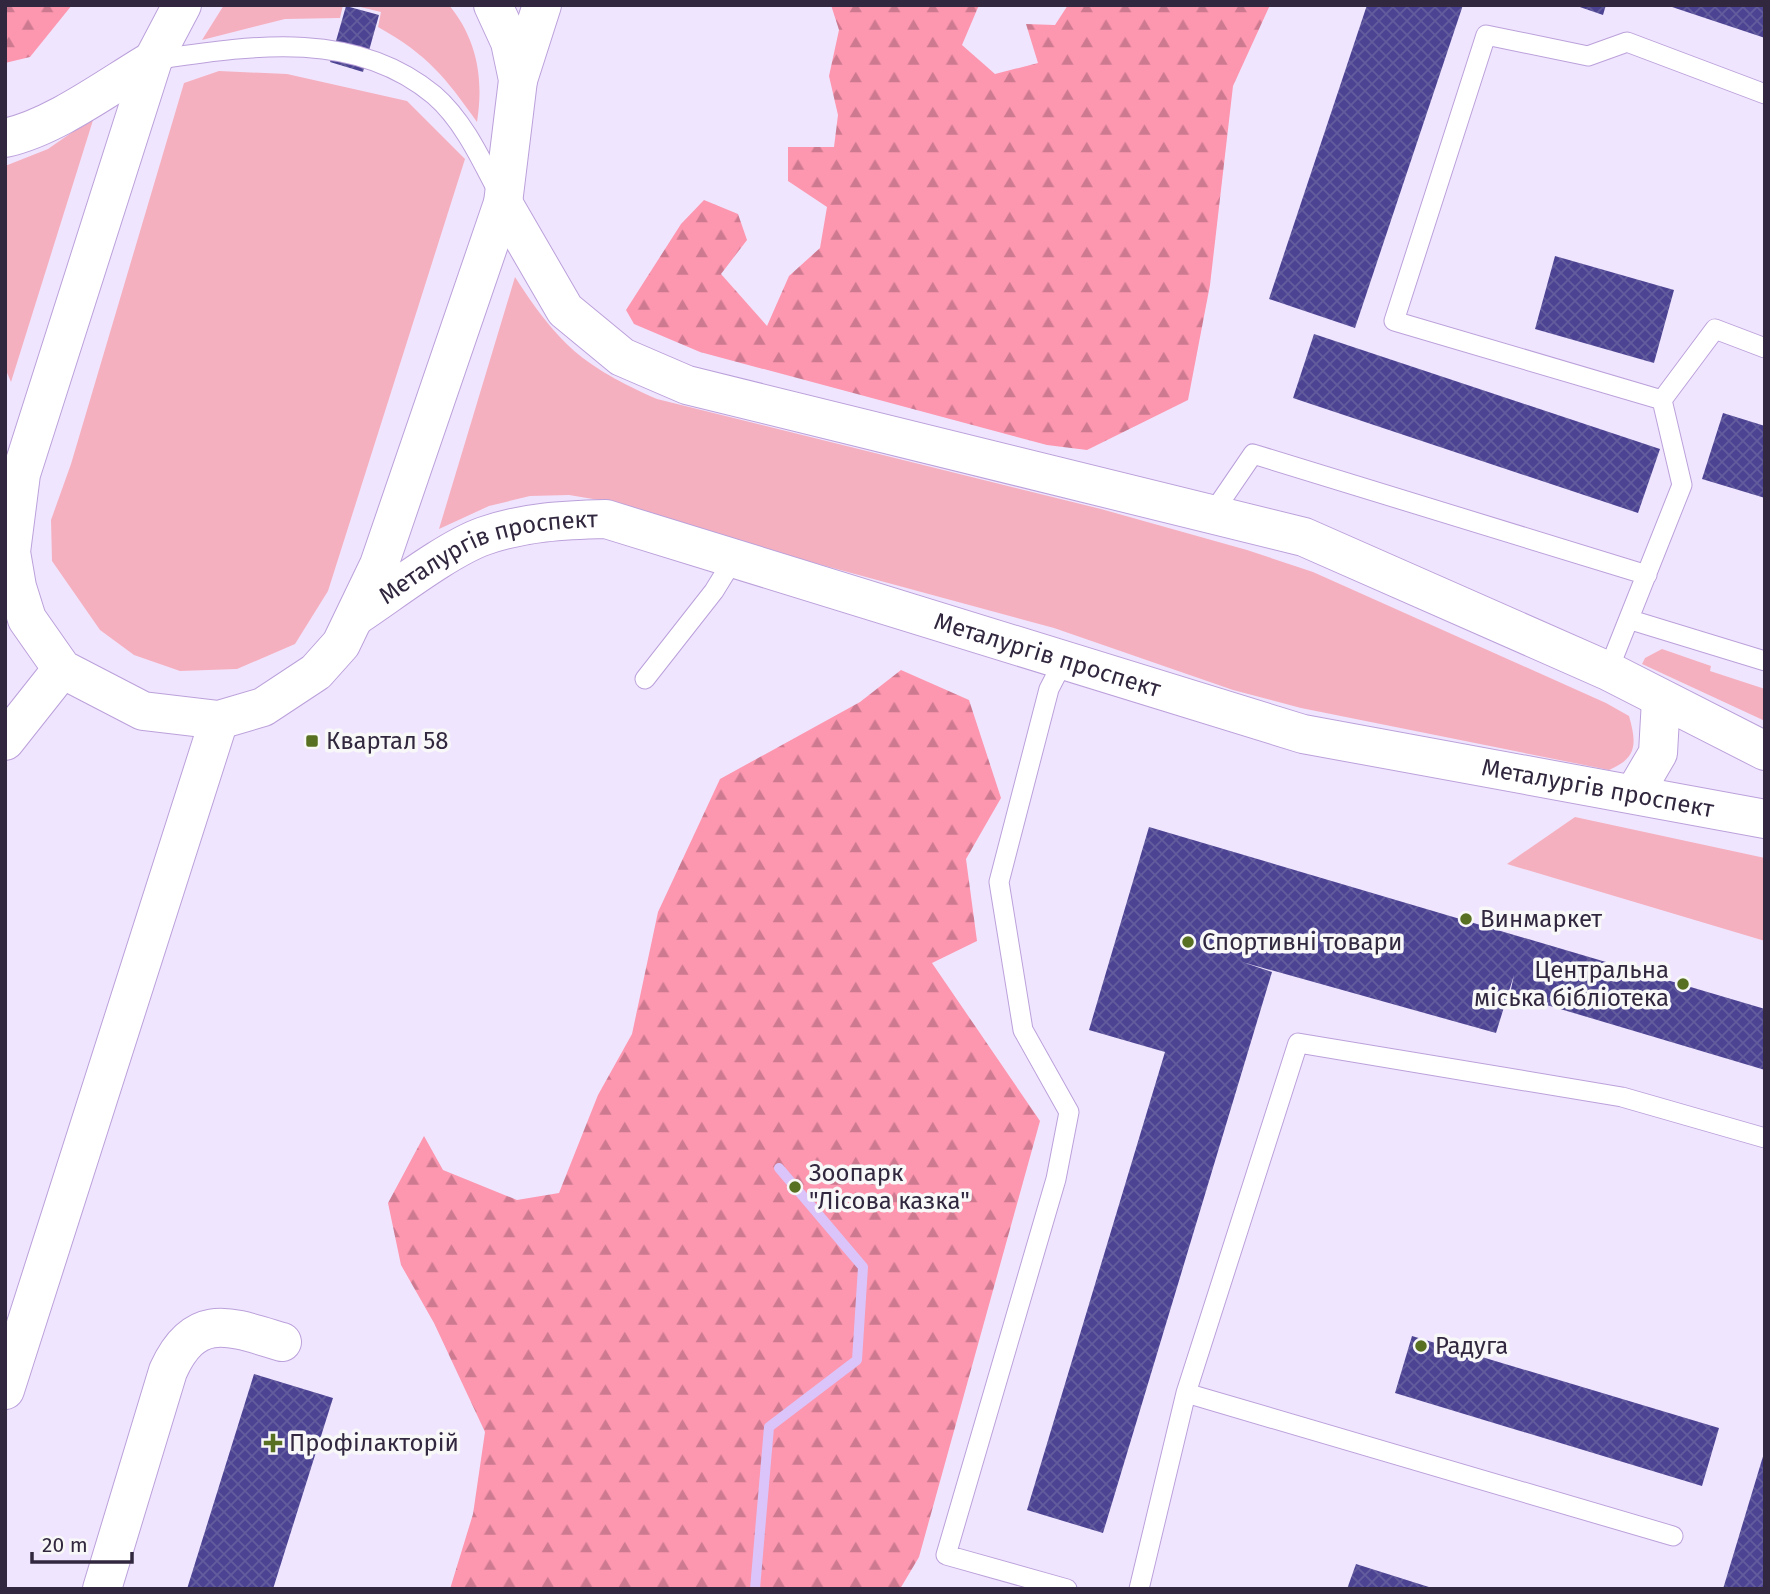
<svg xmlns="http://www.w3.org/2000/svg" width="1770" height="1594" font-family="'Fira Sans',sans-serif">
<defs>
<pattern id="forest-firs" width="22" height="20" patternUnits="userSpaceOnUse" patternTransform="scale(1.75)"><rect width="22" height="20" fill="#fd96af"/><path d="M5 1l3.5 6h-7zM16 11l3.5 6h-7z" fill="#cd7a90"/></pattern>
<pattern id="building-cross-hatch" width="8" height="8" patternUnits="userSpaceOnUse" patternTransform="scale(1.75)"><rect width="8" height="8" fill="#4c4493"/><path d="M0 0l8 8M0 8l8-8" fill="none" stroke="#635c9d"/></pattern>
</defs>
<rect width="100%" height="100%" fill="#f0e5fe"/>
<path fill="#f5b0bf" d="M224 5H343L340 18 285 19 202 40Z
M352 5H449C477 39 484 79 477 122 445 77 428 55 378 27L381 12Z
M219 71 287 74 407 101 465 159 328 591 295 644 237 669 180 671 134 655 100 630 52 561 51 520 71 464 184 83Z
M94 117 11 382 5 368V166L48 149Z
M515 277C559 345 583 366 657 399L1101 509 1247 550 1313 572 1606 703 1629 716C1637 744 1637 758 1609 770L1301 708 1233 690 1054 628 748 545 611 502 569 495 530 496 489 506 439 529Z
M1662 649 1711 666 1710 671 1765 689V721L1642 664 1645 658Z
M1575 817 1765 858V941L1507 864Z"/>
<path fill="url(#forest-firs)" d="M5 5H72L30 57 5 63Z
M831 5H979L962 45 995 74 1038 63 1026 24 1055 25 1068 5H1270L1233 86 1210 285 1188 400 1087 450 1047 445 700 352 634 324 626 310 681 224 704 200 738 214 747 240 721 274 767 326 789 276 820 248 827 207 788 181V147H834L838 115 829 76 839 30Z
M901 670 969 700 1001 798 966 859 977 941 932 963 1040 1121 919 1557 900 1589H450L473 1514 485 1432 434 1323 401 1265 388 1203 424 1136 443 1170 517 1200 559 1193 598 1095 632 1034 658 912 720 779 860 702Z"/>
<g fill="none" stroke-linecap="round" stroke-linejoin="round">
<path stroke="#dbc4f9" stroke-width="10" d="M755 1589 769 1427 857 1360 863 1267 779 1168"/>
</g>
<path fill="url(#building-cross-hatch)" d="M1367 5H1463L1355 328 1269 299Z
M1574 5H1606L1603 15Z
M1765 5V38L1669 6V5Z
M346 6 379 15 363 72 330 62Z
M1555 256 1674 290 1654 363 1535 329Z
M1314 334 1660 449 1638 513 1293 398Z
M1723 413 1765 426V498L1702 479Z
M1149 827 1765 1009V1070L1510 994 1514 975 1496 1033 1242 962 1272 972 1103 1533 1027 1510 1165 1052 1089 1030Z
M1412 1336 1719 1428 1702 1486 1395 1393Z
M254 1374 333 1398 273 1589H187Z
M1764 1453 1765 1589H1723Z
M1356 1564 1432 1588V1589H1347Z"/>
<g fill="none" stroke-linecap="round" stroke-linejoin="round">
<g stroke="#bba1db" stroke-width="21">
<path id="service" d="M153 60C249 46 353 28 434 95 463 120 481 159 498 192
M1662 400 1394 321 1486 35 1588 56 1627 42 1765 94
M1212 514 1253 454 1647 575
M1631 620 1765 661
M1065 658 1049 689 999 882 1023 1030 1069 1112 1056 1179 946 1555 1067 1589
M1608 671 1682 485 1662 400 1715 329 1765 348
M645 679 714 591 735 557
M1186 1393 1673 1536
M1139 1589 1186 1393 1298 1043 1622 1097 1765 1138"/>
</g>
<g stroke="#bba1db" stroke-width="40">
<path id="minor" d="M518 80 542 5
M5 741 62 669
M5 1390 219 720
M102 1589 168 1371C195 1311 229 1326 282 1342"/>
</g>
<g stroke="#bba1db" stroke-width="40">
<g id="tertiary">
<path d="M182 5 153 60 21 474 11 552 17 587 27 619 62 669 143 711 219 720 263 707 316 672 341 644 379 565 503 203 518 80 510 42 493 5"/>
<path d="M5 138C55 127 109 86 153 60"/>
<path d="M503 203 565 310 622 357 687 385 1304 537 1608 671 1765 751"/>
<path id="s1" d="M356 616C391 593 447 549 484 536 524 522 564 520 606 519L1303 734 1765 819"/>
<path d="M1634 794 1658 753 1661 700"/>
</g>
</g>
<use href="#service" stroke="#fff" stroke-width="19"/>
<use href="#minor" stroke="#fff" stroke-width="38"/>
<use href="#tertiary" stroke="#fff" stroke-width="38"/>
</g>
<g fill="#587021" stroke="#f8f8f8" stroke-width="2.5">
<rect x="305" y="734" width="14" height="14" rx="3.5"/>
<circle cx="1466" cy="919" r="7"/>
<circle cx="1188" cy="942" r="7"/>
<circle cx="1683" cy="984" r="7"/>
<circle cx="795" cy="1187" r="7"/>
<circle cx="1421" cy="1346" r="7"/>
<path d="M269.5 1432.5h7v7h7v7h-7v7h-7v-7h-7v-7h7z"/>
</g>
<g text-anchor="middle" stroke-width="7" stroke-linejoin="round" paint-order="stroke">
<g font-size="24" fill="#31273e" stroke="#f8f8f8">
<text dy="8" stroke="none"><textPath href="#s1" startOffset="149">Металургів проспект</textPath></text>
<text dy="8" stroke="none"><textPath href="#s1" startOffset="737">Металургів проспект</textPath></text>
<text dy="8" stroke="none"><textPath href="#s1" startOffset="1304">Металургів проспект</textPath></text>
</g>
<g font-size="24" fill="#31273e" stroke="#f8f8f8" text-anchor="start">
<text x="326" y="749">Квартал 58</text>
<text x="1480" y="927">Винмаркет</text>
<text x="1202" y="950">Спортивні товари</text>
<text x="1669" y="978" text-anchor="end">Центральна<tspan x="1669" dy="28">міська бібліотека</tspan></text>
<text x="809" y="1181">Зоопарк<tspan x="809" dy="28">"Лісова казка"</tspan></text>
<text x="1435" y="1354">Радуга</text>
<text x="289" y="1451">Профілакторій</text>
</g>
</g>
<rect width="1770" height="1594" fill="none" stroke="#31273e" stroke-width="14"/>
<path d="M32 1552v10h100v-10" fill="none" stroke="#31273e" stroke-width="3.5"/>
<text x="42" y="1552" font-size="21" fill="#31273e" stroke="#f8f8f8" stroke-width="5" paint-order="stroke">20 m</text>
</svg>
